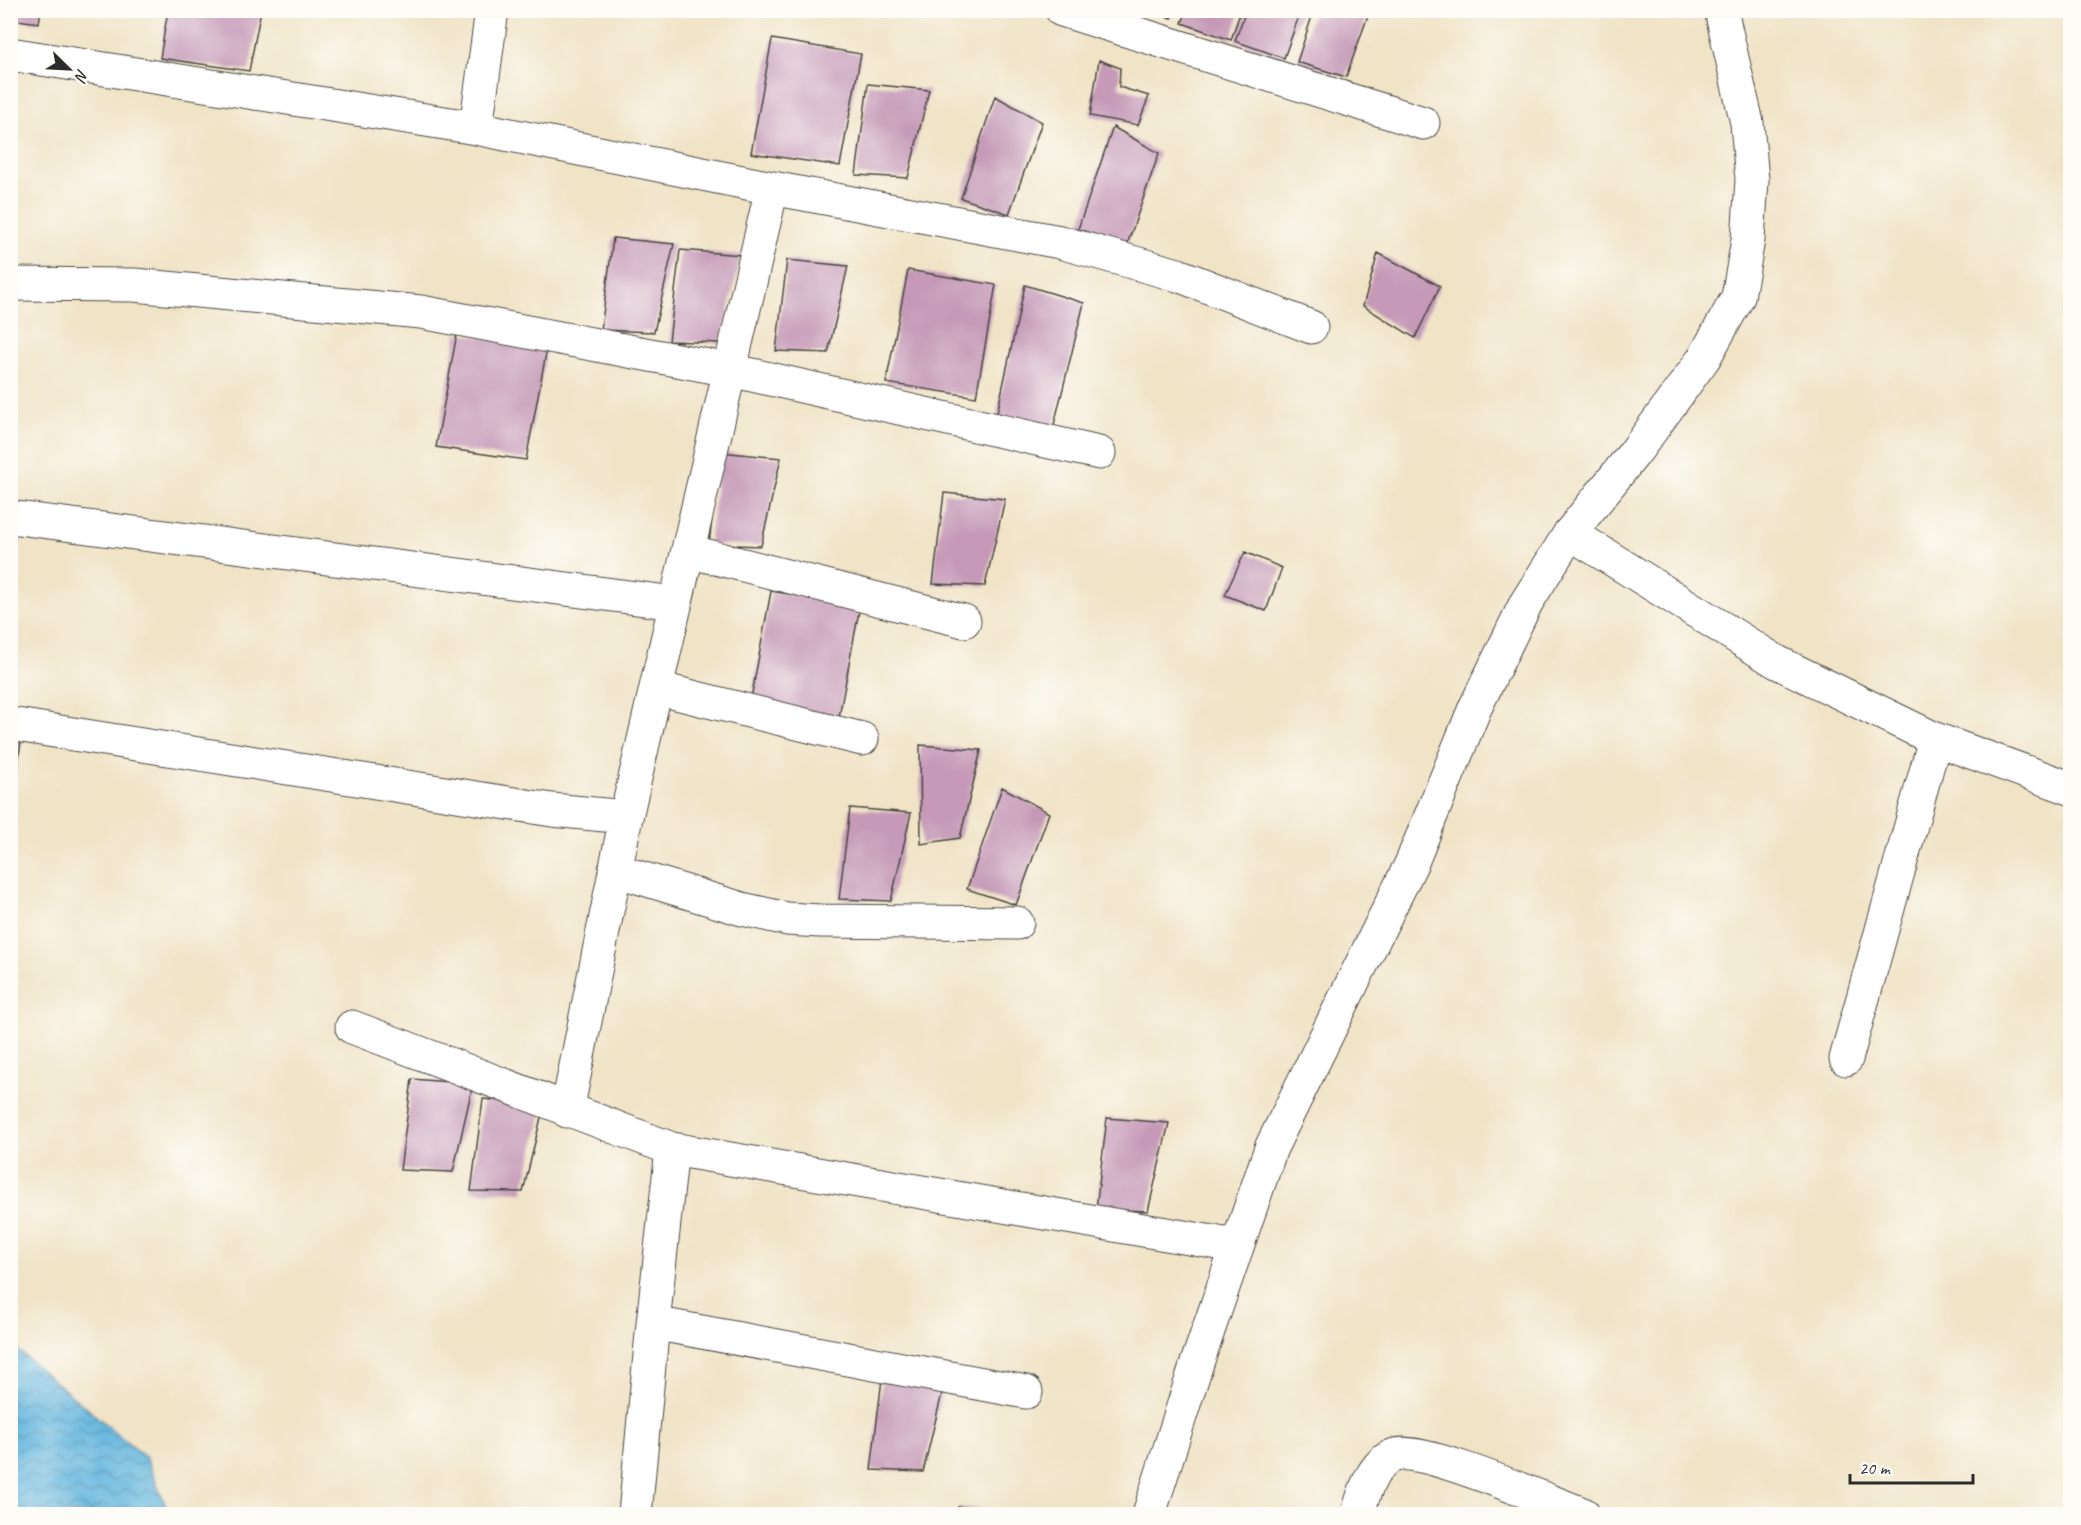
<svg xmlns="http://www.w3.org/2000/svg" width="2081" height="1525" font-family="Caveat,sans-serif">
<defs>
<pattern id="water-waves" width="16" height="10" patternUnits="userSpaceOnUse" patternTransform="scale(1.5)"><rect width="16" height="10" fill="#63b5de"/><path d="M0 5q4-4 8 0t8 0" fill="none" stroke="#5293b4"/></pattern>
</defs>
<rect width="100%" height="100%" fill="#fdfcf7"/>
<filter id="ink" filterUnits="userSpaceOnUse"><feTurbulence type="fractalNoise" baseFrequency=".0167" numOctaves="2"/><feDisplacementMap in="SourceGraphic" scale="12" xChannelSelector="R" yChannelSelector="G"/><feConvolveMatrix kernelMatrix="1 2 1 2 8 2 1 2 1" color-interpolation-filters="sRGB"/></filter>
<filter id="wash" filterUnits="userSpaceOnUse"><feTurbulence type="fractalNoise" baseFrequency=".008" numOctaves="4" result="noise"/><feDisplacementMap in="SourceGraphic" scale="24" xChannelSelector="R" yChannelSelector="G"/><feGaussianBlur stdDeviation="1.35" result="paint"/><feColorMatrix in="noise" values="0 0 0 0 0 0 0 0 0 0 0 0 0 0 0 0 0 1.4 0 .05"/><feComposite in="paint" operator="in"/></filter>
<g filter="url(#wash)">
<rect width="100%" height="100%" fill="#f0e3c6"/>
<path fill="url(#water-waves)" stroke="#477084" stroke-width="1.5" d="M10 1344 146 1458 169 1514H11Z"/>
<g id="blocks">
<path fill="#c599b7" d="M10 10H41L39 23 10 19Z
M168 10H261L249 71 160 58Z
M1149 10H1174L1171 18Z
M1187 10H1241L1231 40 1182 23Z
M1246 10H1301L1284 58 1235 41Z
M1314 10H1370L1346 77 1297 62Z
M772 39 861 54 840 166 751 153Z
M1099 60 1120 68 1119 87 1149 96 1138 125 1090 116Z
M868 84 929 90 908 178 856 175Z
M995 96 1042 122 1009 214 961 198Z
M1113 127 1159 153 1127 245 1078 229Z
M613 238 674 244 654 332 601 330Z
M680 250 741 255 721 343 669 341Z
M1378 253 1440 286 1415 338 1363 306Z
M787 260 848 266 828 353 776 351Z
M908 270 996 285 976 397 886 383Z
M1025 285 1084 303 1053 429 996 418Z
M457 333 547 348 526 460 436 447Z
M720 452 781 458 761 546 709 544Z
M944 493 1005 499 985 586 933 584Z
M1245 552 1282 568 1266 611 1225 595Z
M771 591 860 606 839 717 750 704Z
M10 735 22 737 12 795H10Z
M920 745 981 750 960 838 921 844Z
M1002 787 1049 813 1016 905 967 889Z
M850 808 911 813 891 901 839 899Z
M412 1079 473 1084 453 1172 400 1170Z
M483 1099 544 1105 523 1192 471 1191Z
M1107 1118 1169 1123 1148 1211 1096 1209Z
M882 1379 944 1385 923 1472 871 1470Z
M958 1507 1019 1512V1514H957Z"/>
</g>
</g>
<g filter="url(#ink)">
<use href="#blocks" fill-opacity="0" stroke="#494742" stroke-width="1.5"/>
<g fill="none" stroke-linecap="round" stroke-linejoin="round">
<g stroke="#494742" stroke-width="35">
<path id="street" d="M1062 10 1423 123
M10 54 476 128 772 188 1060 242 1178 275 1311 327
M476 128 492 10
M10 284 134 285 421 312 730 370 1099 453
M10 517 675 603
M1570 533 1777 662 1935 739 2070 788
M688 551 964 621
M656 688 862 739
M10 724 552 810 626 817
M615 870 742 909 787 919 820 921 1017 923
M352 1027 672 1149 1236 1246
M1846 1059 1935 739
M567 1111 626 817 772 188
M653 1323 1026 1392
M635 1514 653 1323 672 1149
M1358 1514C1363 1494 1373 1462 1395 1455 1423 1446 1550 1502 1583 1514"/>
</g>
<g stroke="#494742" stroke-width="35">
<path id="highway" d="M1149 1514 1196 1366 1271 1148 1412 862 1475 708 1526 603 1570 533 1636 451 1704 358 1738 297 1748 240 1752 180 1747 123 1721 10"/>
</g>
<use href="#street" stroke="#fff" stroke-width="33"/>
<use href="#highway" stroke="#fff" stroke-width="33"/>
</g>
</g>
<rect width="2081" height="1525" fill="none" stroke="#fdfcf7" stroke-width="36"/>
<g transform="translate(69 69) rotate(114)" stroke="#fdfcf7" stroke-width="4.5" paint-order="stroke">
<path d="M0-4.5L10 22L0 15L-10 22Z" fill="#2b2b2b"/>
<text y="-9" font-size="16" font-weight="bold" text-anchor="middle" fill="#2b2b2b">N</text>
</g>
<path d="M1850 1474v9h123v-9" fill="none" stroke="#2b2b2b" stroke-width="3"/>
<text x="1859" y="1474" font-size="18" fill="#2b2b2b" stroke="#fdfcf7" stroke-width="4.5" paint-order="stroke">20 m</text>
</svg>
